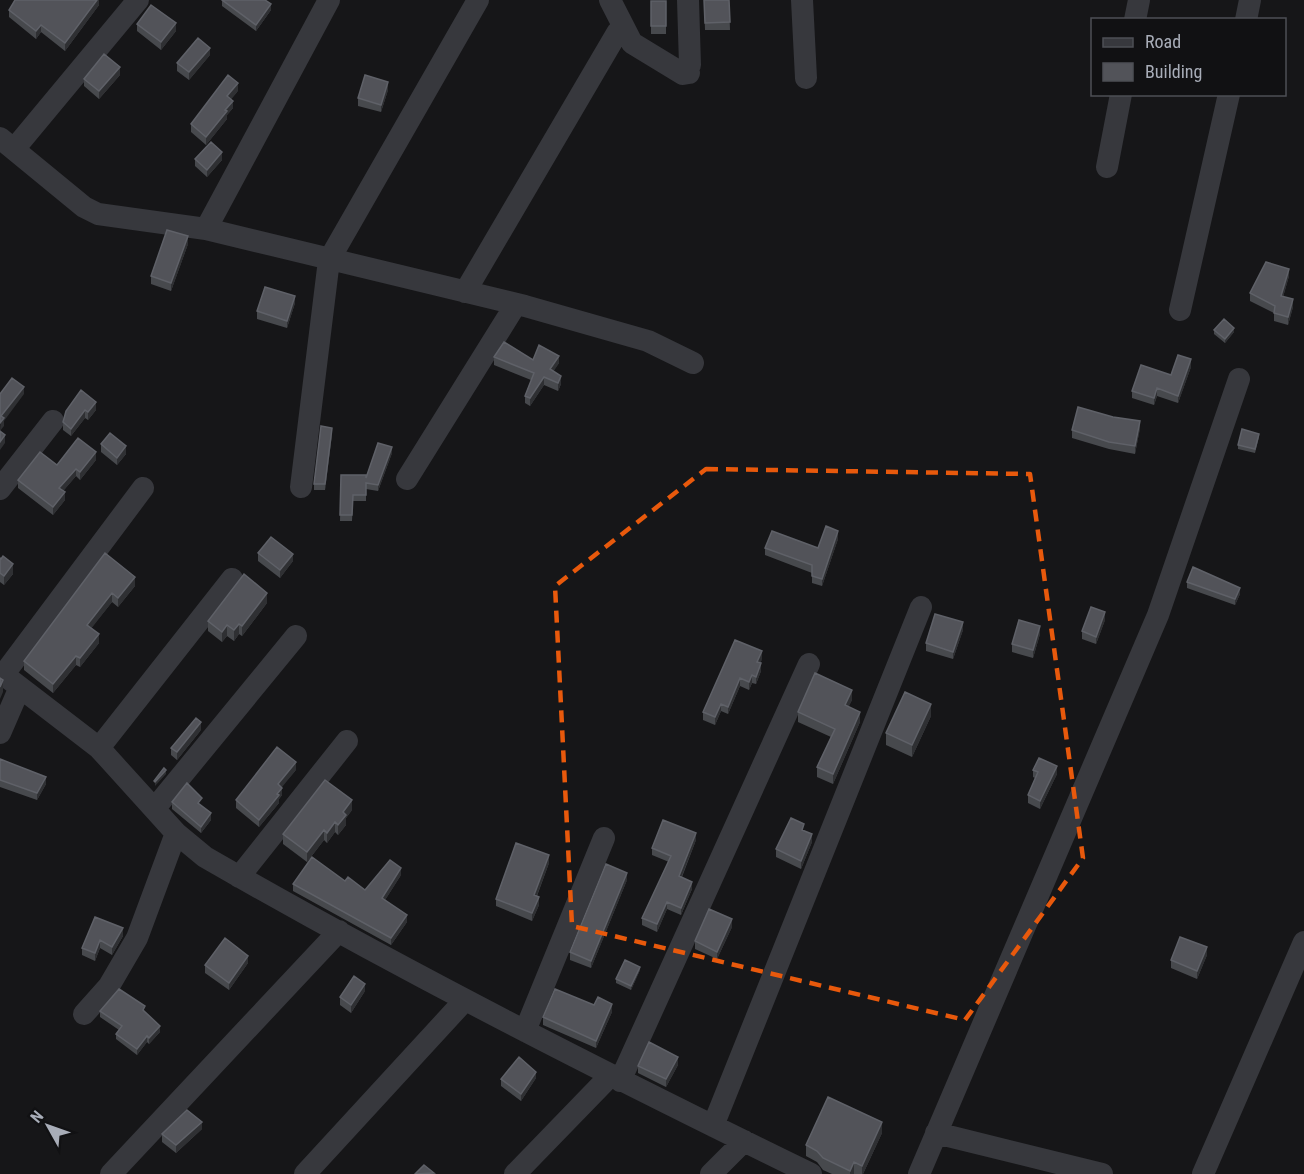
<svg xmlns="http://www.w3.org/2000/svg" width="1304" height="1174" font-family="'Roboto Condensed',sans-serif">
<rect width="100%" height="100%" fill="#161618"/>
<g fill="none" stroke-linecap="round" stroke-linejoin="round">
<path stroke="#37383d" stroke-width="22" d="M610 0 632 43 683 74 689 73
M688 0 690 65
M802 0 806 78
M1135 20 1139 0
M1246 20 1250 0
M0 138 84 207 98 214 206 229 525 306 648 341 693 363
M15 148 138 0
M1107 167 1121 94
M206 229 329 0
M465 292 617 33
M1180 310 1229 94
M407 479 516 304
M301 487 329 260 478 0
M0 489 53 421
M0 672 99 748 176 833 205 857C403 971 606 1074 811 1174
M4 674 143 488
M0 733 20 687
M99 748 232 579
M155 808 296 636
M239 877 347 741
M84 1014 109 986 137 938 176 833
M525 1031 604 838
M620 1081 809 664
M713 1126 921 607
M936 1133 1102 1174
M111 1174 339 931
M305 1174 465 1000
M515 1174 610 1076
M711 1174 744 1141
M919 1174 1158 615 1239 379
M1203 1174 1304 942"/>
</g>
<path fill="#47494d" d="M99 0V5L65 51 41 32 36 39 9 17V10Z
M222 0 271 10 256 31 222 6Z
M704 0H729L730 30H705Z
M651 1H666V34H651Z
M137 24 176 31 161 50 137 31Z
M210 55 189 80 177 71V63Z
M120 75 99 99 84 86V79Z
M388 90 381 112 358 106V98Z
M238 91 231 99 233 108 227 115V119L206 145 191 132V124Z
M195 159 222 160 207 177 195 166Z
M188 244 171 291 151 284V276Z
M1289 276 1283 297 1293 307 1288 325 1274 321V313L1250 301V293Z
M295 303 287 328 257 319V311Z
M1214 330 1234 332 1225 343 1214 334Z
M494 357 533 360 559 363 553 371 561 384 558 391 544 385 530 406 525 403V396L531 380 494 365Z
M1191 367 1178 403 1157 396 1154 405 1132 398V391Z
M96 410 88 420 85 418 71 436 63 430V422L66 411Z
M1140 428 1135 454 1109 449 1072 438V430Z
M332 434 325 490H314V484Z
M1259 437 1255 453 1238 449V445Z
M101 444 126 454 117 465 101 452Z
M392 453 378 491 366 489V501H353L352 521H340L341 475 366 478Z
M96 460 80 480 76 476 63 491 65 500 53 515 18 488V480L57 465Z
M838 539 822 586 812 583V573L765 555V548H818Z
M105 553 135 586 118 607 112 602 91 628 99 643 80 667 76 665 53 693 24 670V661Z
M258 553 293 561 280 578 258 561Z
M0 558 13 574 4 585 0 582Z
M1187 582 1240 594 1235 605 1187 588Z
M267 603 242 636 239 634 234 641 227 636 222 642 208 631V621Z
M1105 620 1096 644 1082 639V631Z
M963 630 953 659 926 651V643Z
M1040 634 1033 658 1012 652V644Z
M762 659 760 663 761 671 756 684 752 683 749 690 740 686 728 714 721 711 715 725 703 720V712Z
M852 700 848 707 860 722 833 784 817 777V767L831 737 798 722V712Z
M931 716 912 757 886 745V733Z
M201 730 177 760 171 755V748Z
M0 760 46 784 37 800 0 787Z
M296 770 281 787 282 795 279 799V803L259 827 236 808V800Z
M1033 770 1057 774 1040 809 1028 803V795L1035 778 1033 777Z
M172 802 202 805V806L211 820 201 833 172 809Z
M352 810 346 818V825L338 835 335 832 327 843 324 840 307 862 283 844V834Z
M696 840 682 877 692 889 681 915 667 909 657 932 642 925V918L669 862 652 855V848Z
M812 842 801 869 776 857V849Z
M549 863 537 896 539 905 532 921 496 906V899Z
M401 875 385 900 407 922 391 945 293 891V884L345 881 365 890Z
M627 880 591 968 570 960V952Z
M95 917 123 936 112 955 100 948 95 961 82 955V948Z
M732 927 717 959 695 949V941Z
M1207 955 1197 979 1171 968V960Z
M248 963 229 990 205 973V965Z
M640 970 631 990 616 983V979Z
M365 991 351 1013 340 1005V997Z
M594 1005 612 1012 596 1048 543 1025V1017Z
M100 1011 145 1012 160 1032 149 1044 147 1042 137 1055 116 1039V1034L119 1030 100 1017Z
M678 1065 666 1087 638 1073V1066Z
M536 1078 521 1101 501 1086V1079Z
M202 1129 176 1153 162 1142V1134Z
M882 1133 863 1174H832L823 1170 817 1162 806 1156V1145Z"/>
<path fill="#2f3033" d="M97 0H99V5L65 51V43Z
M271 4V10L256 31V25Z
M176 23V31L161 50V42Z
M41 25V32L36 39V31Z
M210 48V55L189 80V72Z
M120 67V75L99 99V91Z
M388 82V90L381 112V105Z
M238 83V91L227 104V96Z
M233 101V108L227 115V119L206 145V137Z
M222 152V160L207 177V170Z
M188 236V244L171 291V283Z
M1289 269V276L1281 304V296Z
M295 296V303L287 328V321Z
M1293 299V307L1288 325V317Z
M1234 328V332L1225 343V339Z
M559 356V363L550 377V369Z
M1191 359V367L1178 403V396Z
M561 376V384L558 391V383Z
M544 377V385L530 406V398Z
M24 387V394L4 421V426L0 431 1 416Z
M1157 388V396L1154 405V398Z
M96 402V410L88 420V412Z
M85 410V418L71 436V429Z
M1140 421V428L1135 454V446Z
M332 428V434L325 490V484Z
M5 435V443L0 450V442Z
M126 446V454L117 465V458Z
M392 447V453L378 491V485Z
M96 452V460L80 480V472Z
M76 469V476L59 496V488Z
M65 492V500L53 515V507Z
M838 531V539L822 586V579Z
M293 554V561L280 578V570Z
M13 564V574L4 585V576Z
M135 577V586L118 607V598Z
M1240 588V594L1235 605V599Z
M112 593V602L87 634V625Z
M267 593V603L242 636V626Z
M1105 612V620L1096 644V637Z
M963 622V630L953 659V652Z
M239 624V634L234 641V630Z
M227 625V636L222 642V632Z
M1040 626V634L1033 658V650Z
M99 634V643L80 667V658Z
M762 651V659L757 670V662Z
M76 656V665L53 693V684Z
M761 663V671L756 684V677Z
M752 675V683L749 690V682Z
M740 678V686L728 714V707Z
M3 680V692L0 699V687Z
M852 690V700L845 715V705Z
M721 704V711L715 725V717Z
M931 704V716L912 757V745Z
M860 712V722L833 784V774Z
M201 722V730L177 760V752Z
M296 762V770L278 792V784Z
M1057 766V774L1040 809V801Z
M166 770V774L155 786V782Z
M46 777V784L37 800V793Z
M282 788V795L279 799V803L259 827V820Z
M352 800V810L346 818V825L338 835V825L343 812Z
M211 813V820L201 833V827Z
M335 822V832L327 843V833Z
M324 830V840L307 862V852Z
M696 833V840L679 883V876Z
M812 834V842L801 869V861Z
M549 855V863L534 903V895Z
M401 868V875L382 905V898Z
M627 873V880L591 968V961Z
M692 882V889L681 915V908Z
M539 897V905L532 921V913Z
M667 902V909L657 932V924Z
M407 915V922L391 945V938Z
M732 919V927L717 959V952Z
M123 928V936L112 955V947Z
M100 940V948L95 961V953Z
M1207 947V955L1197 979V971Z
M248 956V963L229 990V983Z
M640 967V970L631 990V986Z
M365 984V991L351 1013V1005Z
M612 1004V1012L596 1048V1041Z
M160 1026V1032L149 1044V1038Z
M147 1036V1042L137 1055V1049Z
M678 1057V1065L666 1087V1079Z
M536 1072V1078L521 1101V1094Z
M202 1122V1129L176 1153V1145Z
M882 1122V1133L863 1174H862V1166Z
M854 1162V1174H850V1171Z"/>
<path fill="#525359" stroke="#5f6168" stroke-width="1.5" d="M15 0H97L65 43 41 25 36 31 9 10Z
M222 0H265L271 4 256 25Z
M704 0H729L730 22 705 23Z
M651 1H666V26H651Z
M151 5 176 23 161 42 137 24Z
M198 38 210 48 189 72 177 63Z
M104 54 120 67 99 91 84 79Z
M228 75 238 83 227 96 233 101 225 110 227 111 206 137 191 124Z
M365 75 388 82 381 105 358 98Z
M211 142 222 152 207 170 195 159Z
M167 230 188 236 171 283 151 276Z
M1266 262 1289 269 1281 296 1293 299 1288 317 1274 313 1275 306 1250 293Z
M265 287 295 296 287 321 257 311Z
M1224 319 1234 328 1225 339 1214 330Z
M504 342 533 360 539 345 559 356 550 369 561 376 558 383 544 377 530 398 525 396 534 373 494 357Z
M1178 355 1191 359 1178 396 1157 388 1154 398 1132 391 1141 365 1171 375Z
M12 378 24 387 1 416 4 418 0 423V394Z
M81 390 96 402 88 412 85 410 71 429 63 422 66 411Z
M1078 407 1113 417 1140 421 1135 446 1109 442 1072 430Z
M321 426 332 428 325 484H314Z
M1242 429 1259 434 1255 449 1238 445Z
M0 431 5 435 0 442Z
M110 433 126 446 117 458 101 444Z
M78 438 96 452 80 472 76 469 59 488 65 492 53 507 18 480 40 452 57 465Z
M378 443 392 447 378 485 366 483V495H353L352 515H340L341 475H366V478Z
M826 526 838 531 822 579 812 576V565L765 548 772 531 818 548Z
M271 537 293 554 280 570 258 553Z
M105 553 135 577 118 598 112 593 87 625 99 634 80 658 76 656 53 684 24 661Z
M3 556 13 564 4 576 0 573V558L1 559Z
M1193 567 1240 588 1235 599 1187 582Z
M244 574 267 593 242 626 239 624 234 630 227 625 222 632 208 621Z
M1091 607 1105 612 1096 637 1082 631Z
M935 614 963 622 953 652 926 643Z
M1019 620 1040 626 1033 650 1012 644Z
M735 640 762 651 757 662 761 663 756 677 752 675 749 682 740 678 728 707 721 704 715 717 703 712Z
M815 673 852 690 845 705 860 712 833 774 817 767 835 729 798 712Z
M0 678 3 680 0 687Z
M905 692 931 704 912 745 886 733Z
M196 718 201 722 177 752 171 748Z
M277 747 296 762 278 784 282 788 277 794 279 795 259 820 236 800Z
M1039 758 1057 766 1040 801 1028 795 1038 772 1033 770Z
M0 759 46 777 37 793 0 780Z
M164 768 166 770 155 782 154 781Z
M325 780 352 800 343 812 346 815 338 825 335 822 327 833 324 830 307 852 283 834Z
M187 783 202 798 198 803 211 813 201 827 172 802Z
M791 818 804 824 802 830 812 834 801 861 776 849Z
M663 820 696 833 679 876 692 882 681 908 667 902 657 924 642 918 671 856 652 848Z
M516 843 549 855 534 895 539 897 532 913 496 899Z
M312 857 345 881 348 877 365 890 390 860 401 868 382 898 407 915 391 938 293 884Z
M606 864 627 873 591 961 570 952Z
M709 909 732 919 717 952 695 941Z
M95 917 123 928 112 947 100 940 95 953 82 948Z
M1180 937 1207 947 1197 971 1171 960Z
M225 938 248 956 229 983 205 965Z
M625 960 640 967 631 986 616 979Z
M354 976 365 984 351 1005 340 997Z
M119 989 145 1006 143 1010 160 1026 149 1038 147 1036 137 1049 116 1034 122 1026 100 1011Z
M555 989 594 1005 598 997 612 1004 596 1041 543 1017Z
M649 1042 678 1057 666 1079 638 1066Z
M519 1057 536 1072 521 1094 501 1079Z
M828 1097 882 1122 862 1166 854 1162 850 1171 823 1158 817 1151 806 1145Z
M187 1110 202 1122 176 1145 162 1134Z
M424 1165 434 1173 415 1174Z"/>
<path fill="none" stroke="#e8590c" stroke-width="4.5" stroke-dasharray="12 8" stroke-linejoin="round" d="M706 469 1030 474 1083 858 965 1020 572 926 555 586Z"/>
<rect x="1091" y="18" width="195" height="78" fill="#111113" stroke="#4d4f55" stroke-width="1.5"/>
<rect x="1103" y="38" width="30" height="9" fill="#37383d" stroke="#4d4f55" stroke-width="1.5"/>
<text x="1145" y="48" font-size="18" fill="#a8adb8">Road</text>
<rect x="1103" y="63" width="30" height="18" fill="#525359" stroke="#4d4f55" stroke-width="1.5"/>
<text x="1145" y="78" font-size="18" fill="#a8adb8">Building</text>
<g transform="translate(48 1126) rotate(310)" stroke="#111113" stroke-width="4.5" paint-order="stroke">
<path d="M0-4.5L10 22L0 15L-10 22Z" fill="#a8adb8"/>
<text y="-9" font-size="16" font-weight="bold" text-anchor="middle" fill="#a8adb8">N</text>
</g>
</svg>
